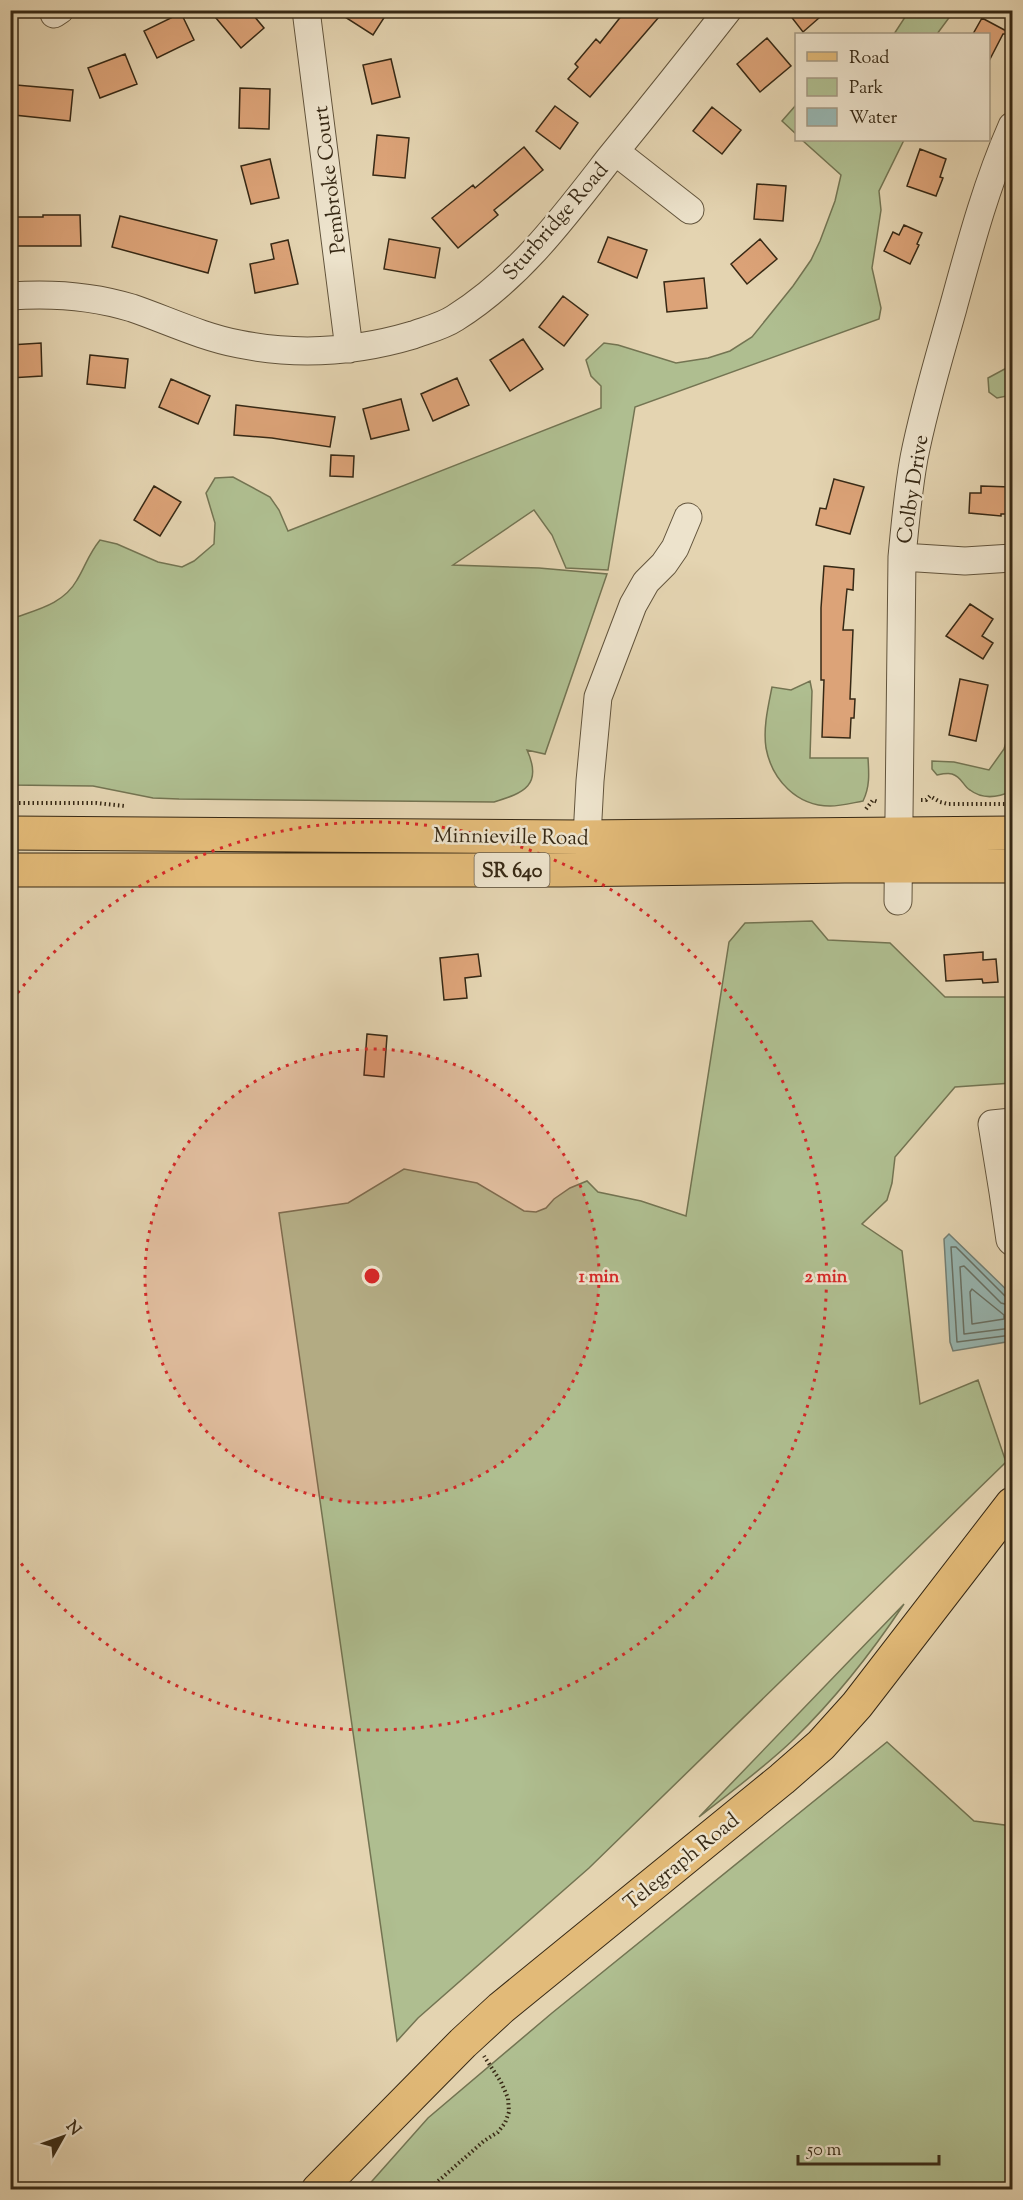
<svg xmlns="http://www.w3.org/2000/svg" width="1023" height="2200" font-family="'Sorts Mill Goudy',serif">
<rect width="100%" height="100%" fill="#e4d4b1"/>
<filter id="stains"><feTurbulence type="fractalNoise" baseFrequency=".00333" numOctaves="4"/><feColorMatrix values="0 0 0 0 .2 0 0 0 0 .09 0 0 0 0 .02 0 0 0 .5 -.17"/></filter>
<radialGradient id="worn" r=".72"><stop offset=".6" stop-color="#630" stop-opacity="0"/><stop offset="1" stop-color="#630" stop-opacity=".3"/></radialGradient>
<path fill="#afbe90" stroke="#737452" stroke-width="1.5" d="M912 11 954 10V11L937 34H894L907 14Z
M796 105V134L782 121Z
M802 140H904L879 191 881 210 872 268 881 308 879 319 635 407 608 570 566 568 552 535 534 510 453 565 539 568 607 574 545 754 527 750C543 785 524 793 494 802L179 799 153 798 93 786 11 785V619C35 610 63 605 77 580 86 565 88 555 100 540L117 544 158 562 182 567 194 561 214 544 215 523 206 493 215 478 233 477 270 497 279 510 288 531 601 408V386L591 376 586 360 604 343 618 345 676 363 708 358 730 351 752 337 793 286 811 260 820 241 835 201 841 175Z
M1012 365V395L997 398 989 392 988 378Z
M810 681 812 691 810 758H868C869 773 870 787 863 801 852 803 841 806 830 806 797 806 772 780 766 748 763 728 768 707 772 687L791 690Z
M1012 723V791C999 797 983 800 970 790 963 786 962 777 952 774 948 773 942 774 937 775L932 769V761L954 762 989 770 1004 749Z
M812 921 828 940 890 943 945 997H1012V1083L955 1087 895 1157 892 1183 887 1200 862 1224 902 1251 920 1404 978 1380 1006 1462 589 1868 418 2018 397 2041 279 1213 348 1203 404 1169 477 1183 524 1211 536 1212 546 1208 554 1199 570 1188 587 1181 598 1192 641 1201 686 1216 729 942 745 923Z
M904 1604C872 1652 836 1698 794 1739 765 1767 731 1792 699 1817Z
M887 1742 974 1821 1012 1826V2189H365L428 2118 552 2013Z"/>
<path fill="#97b7b3" stroke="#717e74" stroke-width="1.5" d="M949 1234 1012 1295V1341L953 1351 950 1342 944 1239Z"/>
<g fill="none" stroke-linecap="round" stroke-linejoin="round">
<path stroke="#677064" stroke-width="1.5" d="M972 1289 1004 1315V1319L972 1324 970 1292Z
M1012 1299 1006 1297 956 1247H951L957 1342 1012 1335
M1012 1306 1001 1303 964 1266 960 1267 964 1334 1012 1328"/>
</g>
<path fill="#dca378" stroke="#372915" stroke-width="1.5" d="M225 10H249L264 28 241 48 216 18Z
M334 10H389L373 35Z
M626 10H665L590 97 568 79 578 67 575 64 596 39 600 43Z
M786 10H828L803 32Z
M181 13 194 40 157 58 144 31Z
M982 18 1012 34H1003L988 63V34H973Z
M767 38 791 66 760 92 737 64Z
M125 54 137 84 100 98 88 68Z
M391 59 400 97 372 104 363 65Z
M16 85 73 90 70 121 14 115Z
M240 88 270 89 269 129 239 128Z
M555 106 578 123 560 149 536 131Z
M712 107 741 130 722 154 693 131Z
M377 135 409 138 405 178 373 175Z
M524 147 543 170 494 210 498 215 458 248 432 218 473 185 475 188Z
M920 149 946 159 940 177 943 178 936 196 907 186Z
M270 159 279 198 251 204 241 166Z
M757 184 786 186 783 221 754 219Z
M43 215H80L81 246H10V217H43Z
M120 216 217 240 208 273 112 247Z
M904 225 922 233 917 244 919 245 910 264 884 251 893 232 899 235Z
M608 237 647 250 637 278 598 262Z
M389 239 440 248 435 278 384 269Z
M760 239 777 259 747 284 731 264Z
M288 240 298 284 255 293 250 264 274 259 271 244Z
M704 278 707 308 667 312 664 282Z
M563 296 588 315 564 346 539 327Z
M523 339 543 369 510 391 490 360Z
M41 343 42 376 10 378V345Z
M90 355 128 359 125 388 87 384Z
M457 378 469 405 433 421 421 394Z
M171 379 210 396 198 424 159 407Z
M401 399 409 430 371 439 363 409Z
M236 405 335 417 330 447 272 438 234 435Z
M331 455 354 456 353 477 330 476Z
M834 479 864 487 850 534 816 525 820 508 826 509Z
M154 486 181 502 160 536 134 520Z
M981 486 1011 487V514H1001V516L969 513 970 493H981Z
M824 566 854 569 853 590 847 589 843 630H853L850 699H855L854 718H851L850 738 822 737 824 680H821V608Z
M970 604 993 619 982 636 993 643 983 659 946 636Z
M960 679 988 685 976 741 949 735Z
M983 952V960L996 959 998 982 983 983 982 979 946 981 944 955Z
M478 954 481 976 465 978 467 998 444 1000 440 958Z
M367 1034 387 1036 384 1077 364 1075Z"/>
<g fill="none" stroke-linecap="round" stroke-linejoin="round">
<g stroke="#62543c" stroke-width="29">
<path id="minor" d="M306 10 349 349
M54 14 60 10
M616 152 690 210
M10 296C51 293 93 296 132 308 167 320 202 337 239 344 298 356 356 352 413 335 427 330 443 326 455 318 519 278 564 217 609 159 649 110 689 60 728 10
M902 557 965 561 1012 558
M587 837 590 781 598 697 633 605 646 582 664 564 675 548 688 517
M898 901 902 557C905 524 908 491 914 458 924 407 939 358 953 308 970 246 986 185 1012 126
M1012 1122 992 1124 1003 1192H1012
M1003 1192 1010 1240 1012 1242"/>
</g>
<g stroke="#372915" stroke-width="35">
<path id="major" d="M10 833 581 837 1012 833
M10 870H562L844 866H1012
M318 2190 463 2043 501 2008 782 1779 821 1745 857 1705 1012 1504"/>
</g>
<path stroke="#372915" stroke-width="4" stroke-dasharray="1.5 3" stroke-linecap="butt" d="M921 800H926L930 796 940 802 948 804H1012
M10 803H96L125 806
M866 809 873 800 878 802
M428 2190 484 2141 498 2132 505 2123 509 2112 508 2098 501 2082 484 2056"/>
<use href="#minor" stroke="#ede3cc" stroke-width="27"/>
<use href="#major" stroke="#e2ba78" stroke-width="33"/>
</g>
<circle cx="372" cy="1276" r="227" fill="#d62828" fill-opacity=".12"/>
<g fill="none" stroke="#d62828" stroke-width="3" stroke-dasharray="3 6">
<circle cx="372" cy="1276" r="227"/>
<path d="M12 1000A454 454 0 1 1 12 1552"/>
</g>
<g text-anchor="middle" stroke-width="5" stroke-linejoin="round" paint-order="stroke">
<rect fill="#ede3cc" stroke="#6e614c" stroke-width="1.5" x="474.5" y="853" width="75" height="34" rx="4.5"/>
<g font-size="20" font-weight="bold" fill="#372915">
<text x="512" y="877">SR 640</text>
</g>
<g font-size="21" fill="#372915" stroke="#ede3cc">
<text transform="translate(329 180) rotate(-97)" y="7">Pembroke Court</text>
<text transform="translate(555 221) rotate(-49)" y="7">Sturbridge Road</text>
<text transform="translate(912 489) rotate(-81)" y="7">Colby Drive</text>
<text transform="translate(511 836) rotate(1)" y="7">Minnieville Road</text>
<text transform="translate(681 1861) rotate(-39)" y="7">Telegraph Road</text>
</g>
</g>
<circle cx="372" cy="1276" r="9" fill="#d62828" stroke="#ede3cc" stroke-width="3"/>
<g font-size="18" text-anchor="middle" font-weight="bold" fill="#d62828" stroke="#ede3cc" stroke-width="5" stroke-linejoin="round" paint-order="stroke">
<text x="599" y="1282">1 min</text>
<text x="826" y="1282">2 min</text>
</g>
<rect width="1023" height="2200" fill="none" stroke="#e4d4b1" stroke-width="36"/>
<rect x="12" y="12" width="999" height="2176" fill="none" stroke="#372915" stroke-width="3"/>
<rect x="18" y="18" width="987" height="2164" fill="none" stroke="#372915" stroke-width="1.5"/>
<rect x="795" y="33" width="195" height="108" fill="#ede3cc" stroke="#a49983" stroke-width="1.5"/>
<rect x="807" y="52" width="30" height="9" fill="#e2ba78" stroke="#a49983" stroke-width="1.5"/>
<text x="849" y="63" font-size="18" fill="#372915">Road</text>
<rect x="807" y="78" width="30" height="18" fill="#afbe90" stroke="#a49983" stroke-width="1.5"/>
<text x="849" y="93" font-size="18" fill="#372915">Park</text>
<rect x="807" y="108" width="30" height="18" fill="#97b7b3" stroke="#a49983" stroke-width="1.5"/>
<text x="849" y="123" font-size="18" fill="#372915">Water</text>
<g transform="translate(63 2137) rotate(50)" stroke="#ede3cc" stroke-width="4.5" paint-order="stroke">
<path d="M0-4.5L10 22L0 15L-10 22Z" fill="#372915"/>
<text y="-9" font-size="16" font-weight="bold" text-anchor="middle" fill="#372915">N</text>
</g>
<path d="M798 2155v9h141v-9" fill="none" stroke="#372915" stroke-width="3"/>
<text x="807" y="2155" font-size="18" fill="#372915" stroke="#ede3cc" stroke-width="4.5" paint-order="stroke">50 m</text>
<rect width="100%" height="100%" filter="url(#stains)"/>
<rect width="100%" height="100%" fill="url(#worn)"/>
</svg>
